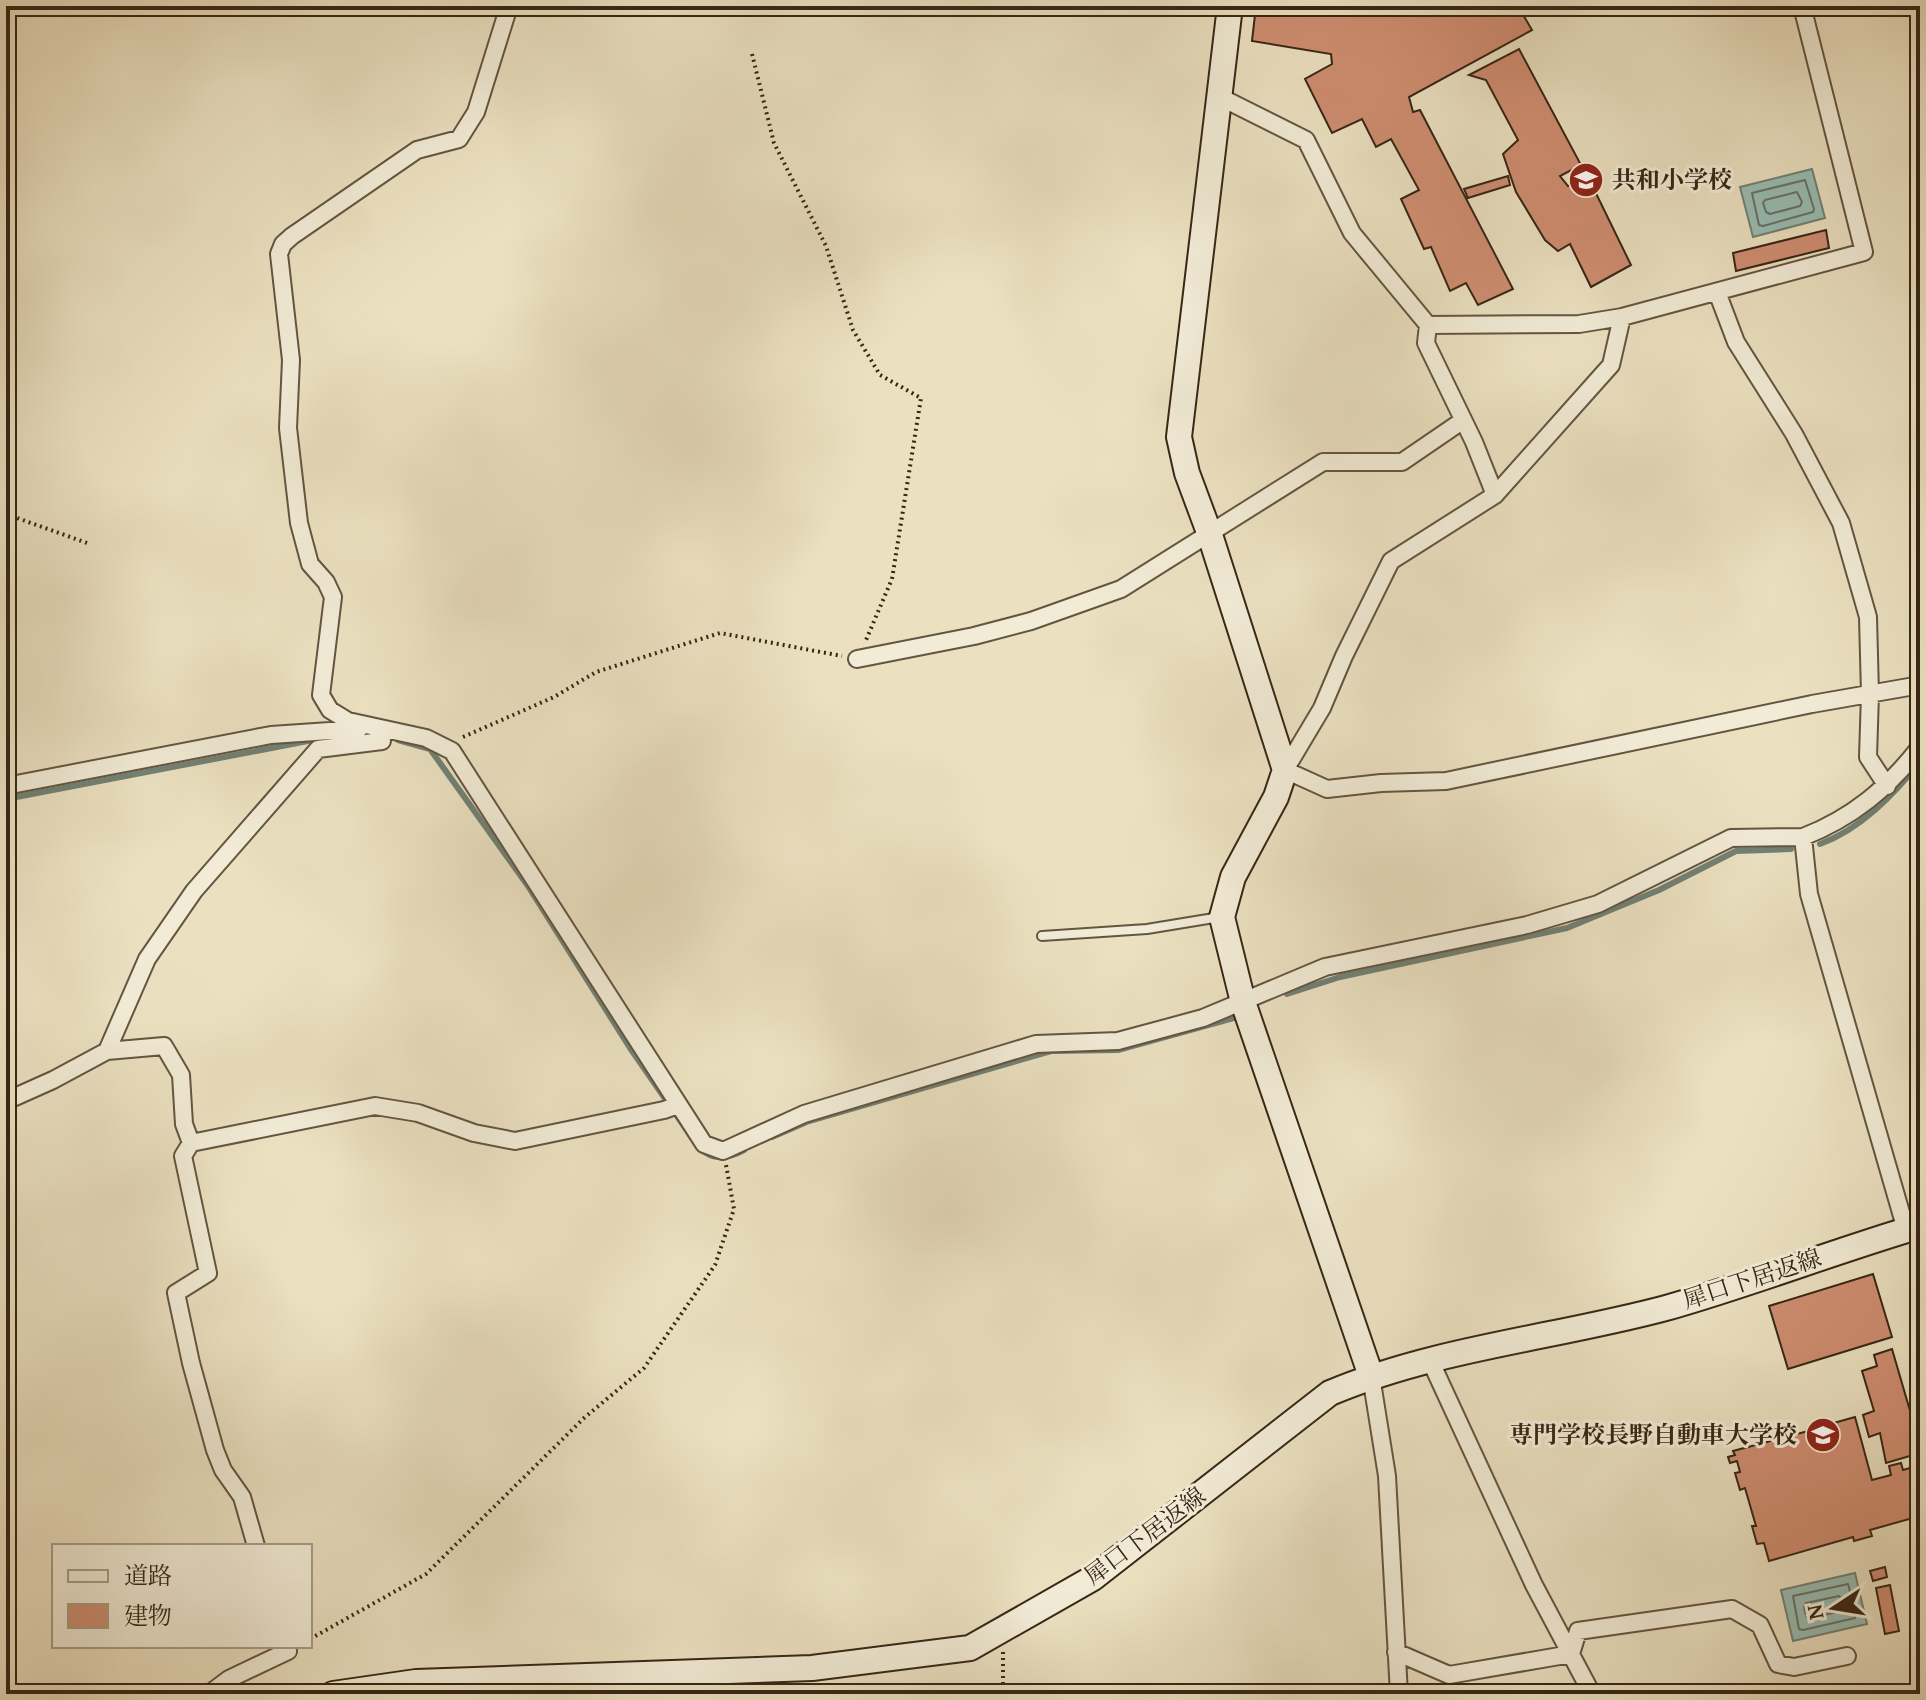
<svg xmlns="http://www.w3.org/2000/svg" width="1926" height="1700" font-family="'Gentium Book Plus','Noto Serif JP',serif">
<rect width="100%" height="100%" fill="#ebe1c1"/>
<filter id="stains"><feTurbulence type="fractalNoise" baseFrequency=".0025" numOctaves="4"/><feColorMatrix values="0 0 0 0 .2 0 0 0 0 .09 0 0 0 0 .02 0 0 0 .5 -.17"/></filter>
<radialGradient id="worn" r=".72"><stop offset=".6" stop-color="#630" stop-opacity="0"/><stop offset="1" stop-color="#630" stop-opacity=".3"/></radialGradient>
<path fill="#98bdb4" stroke="#718175" stroke-width="2" d="M1812 169 1825 218 1753 237 1740 187Z
M1855 1573 1867 1624 1793 1641 1781 1590Z"/>
<g fill="none" stroke-linecap="round" stroke-linejoin="round">
<path stroke="#687265" stroke-width="2" d="M1805 180 1814 209 1813 212 1763 226 1759 225 1752 193Z
M1797 192 1802 202 1800 206 1770 214 1766 212 1763 203 1765 200Z
M1848 1584 1856 1614 1855 1618 1803 1630 1799 1629 1793 1596Z
M1839 1596 1842 1599V1611L1810 1618 1806 1616 1804 1607 1806 1603Z"/>
<path stroke="#718175" stroke-width="6" d="M398 740 430 749 528 886 630 1048 693 1139
M6 799 313 740
M1820 844C1861 829 1893 795 1920 762
M1287 994 1340 977 1567 928 1659 890 1736 851 1791 849
M772 1137 809 1121 1051 1051 1118 1050 1237 1017
M700 1148C713 1162 729 1158 744 1150"/>
</g>
<path fill="#cf8e72" stroke="#372616" stroke-width="2" d="M1256 6H1424L1425 13 1439 6H1518L1532 30 1409 97 1413 112 1420 110 1513 289 1478 305 1466 283 1450 291 1431 247 1424 249 1401 199 1419 190 1391 139 1376 147 1362 119 1332 133 1305 79 1332 64 1331 54 1252 41Z
M1519 49 1581 165 1560 176 1568 186 1589 179 1631 265 1591 287 1570 244 1558 251 1545 240 1516 192 1503 154 1518 140 1486 80 1469 75Z
M1508 176 1510 185 1468 198 1464 189Z
M1826 230 1829 248 1736 271 1733 253Z
M1873 1274 1892 1337 1788 1369 1769 1306Z
M1892 1349 1920 1445V1453L1886 1463 1880 1433 1869 1437 1863 1415 1874 1411 1862 1371 1877 1366 1874 1355Z
M1855 1417 1872 1480 1891 1475 1889 1466 1901 1463 1903 1470 1920 1465V1516L1870 1530 1872 1536 1854 1541 1853 1537 1769 1561 1764 1543 1757 1544 1752 1526H1756L1745 1488 1740 1490 1735 1473 1740 1472 1737 1461 1730 1463 1728 1457 1735 1455 1733 1451 1812 1430 1811 1424 1822 1421 1823 1426Z
M1885 1567 1887 1577 1873 1581 1870 1571Z
M1890 1585 1899 1631 1885 1634 1876 1588Z"/>
<g fill="none" stroke-linecap="round" stroke-linejoin="round">
<g stroke="#645541" stroke-width="12">
<path id="lane" d="M1042 936 1147 929 1220 917"/>
</g>
<g stroke="#645541" stroke-width="20">
<path id="street" d="M509 6 476 112 459 139 417 150 292 236 283 244 279 254 291 360 288 428 299 523 310 564 326 582 333 597 321 695 330 710 348 721 426 738 452 751 704 1144 723 1151 804 1114 1036 1044 1118 1041 1203 1018 1325 967 1527 925 1598 904 1731 838 1803 837 1809 894 1906 1230
M1218 96 1306 140 1352 233 1428 325 1579 324 1622 317 1864 252 1802 6
M1717 292 1736 342 1794 434 1841 523 1868 617 1870 694 1868 757 1887 786
M1622 317 1611 365 1495 495 1391 561 1344 656 1322 708 1285 770 1327 789 1381 783 1446 781 1812 704 1920 685
M1428 325 1426 343 1474 442 1495 495
M857 659 974 636 1031 621 1121 589 1323 462H1402L1462 421
M6 786 271 735 359 729
M1803 837C1852 818 1888 788 1920 747
M107 1051 147 959 194 891 318 749 382 741 381 729
M6 1101 53 1080 107 1051 164 1046 181 1075 184 1124 191 1143
M1430 1360 1534 1585 1592 1694
M1371 1376 1387 1476 1399 1694
M256 1546 242 1497 223 1470 215 1450 191 1363 176 1293 208 1273 183 1156 191 1143 375 1106 418 1113 474 1133 515 1141 664 1110 678 1105
M1396 1652 1449 1675 1571 1654 1578 1631 1732 1609 1760 1625 1778 1664 1794 1667 1847 1656
M209 1694 229 1679 288 1651 287 1646"/>
</g>
<g stroke="#372616" stroke-width="28">
<path id="secondary" d="M1230 6 1179 437 1187 473 1210 535 1285 770 1276 797 1233 877 1222 917 1243 1002 1371 1376
M333 1694 416 1682 812 1668 970 1648 1093 1578 1330 1393C1437 1348 1554 1338 1666 1308 1751 1284 1835 1251 1920 1226"/>
</g>
<path stroke="#372616" stroke-width="4" stroke-dasharray="2 4" stroke-linecap="butt" d="M752 54 774 143 826 246 853 330 880 375 921 398 892 579 866 640
M6 514 87 543
M463 737 554 697 596 672 720 633 842 656
M310 1639 426 1574 584 1418 644 1368 715 1265 734 1209 726 1165
M1003 1652V1694
M1365 1694 1382 1689"/>
<use href="#lane" stroke="#f2ecd7" stroke-width="8"/>
<use href="#street" stroke="#f2ecd7" stroke-width="16"/>
<use href="#secondary" stroke="#f2ecd7" stroke-width="24"/>
</g>
<defs>
<g id="school-disc" transform="scale(1.8)"><circle r="9.5" fill="#8f2418" stroke="#f2ecd7"/><path d="M0-5L7-2L0 1L-7-2ZM-4 1L0 2.5L4 1V4Q0 6-4 4Z" fill="#fff"/></g>
<g id="university-disc" transform="scale(1.8)"><circle r="9.5" fill="#8f2418" stroke="#f2ecd7"/><path d="M0-5L7-2L0 1L-7-2ZM-4 1L0 2.5L4 1V4Q0 6-4 4Z" fill="#fff"/></g>
</defs>
<g fill-rule="evenodd">
<use href="#school-disc" x="1586" y="180"/>
<use href="#university-disc" x="1823" y="1435"/>
</g>
<g text-anchor="middle" stroke-width="6" stroke-linejoin="round" paint-order="stroke">
<g font-size="24" font-weight="bold" fill="#372616" stroke="#f2ecd7" text-anchor="start">
<text x="1612" y="188">共和小学校</text>
<text x="1797" y="1443" text-anchor="end">専門学校長野自動車大学校</text>
</g>
<g font-size="24" fill="#372616" stroke="#f2ecd7">
<text transform="translate(1752 1279) rotate(-18)" y="8">犀口下居返線</text>
<text transform="translate(1145 1536) rotate(-37)" y="8">犀口下居返線</text>
</g>
</g>
<rect width="1926" height="1700" fill="none" stroke="#ebe1c1" stroke-width="32"/>
<rect x="8" y="8" width="1910" height="1684" fill="none" stroke="#372616" stroke-width="4"/>
<rect x="16" y="16" width="1894" height="1668" fill="none" stroke="#372616" stroke-width="2"/>
<rect x="52" y="1544" width="260" height="104" fill="#f2ecd7" stroke="#a79d8a" stroke-width="2"/>
<rect x="68" y="1570" width="40" height="12" fill="#f2ecd7" stroke="#a79d8a" stroke-width="2"/>
<text x="124" y="1584" font-size="24" fill="#372616">道路</text>
<rect x="68" y="1604" width="40" height="24" fill="#cf8e72" stroke="#a79d8a" stroke-width="2"/>
<text x="124" y="1624" font-size="24" fill="#372616">建物</text>
<g transform="translate(1834 1608) rotate(258)" stroke="#f2ecd7" stroke-width="6" paint-order="stroke">
<path d="M0-6L14 30L0 20L-14 30Z" fill="#372616"/>
<text y="-12" font-size="22" font-weight="bold" text-anchor="middle" fill="#372616">N</text>
</g>
<rect width="100%" height="100%" filter="url(#stains)"/>
<rect width="100%" height="100%" fill="url(#worn)"/>
</svg>
